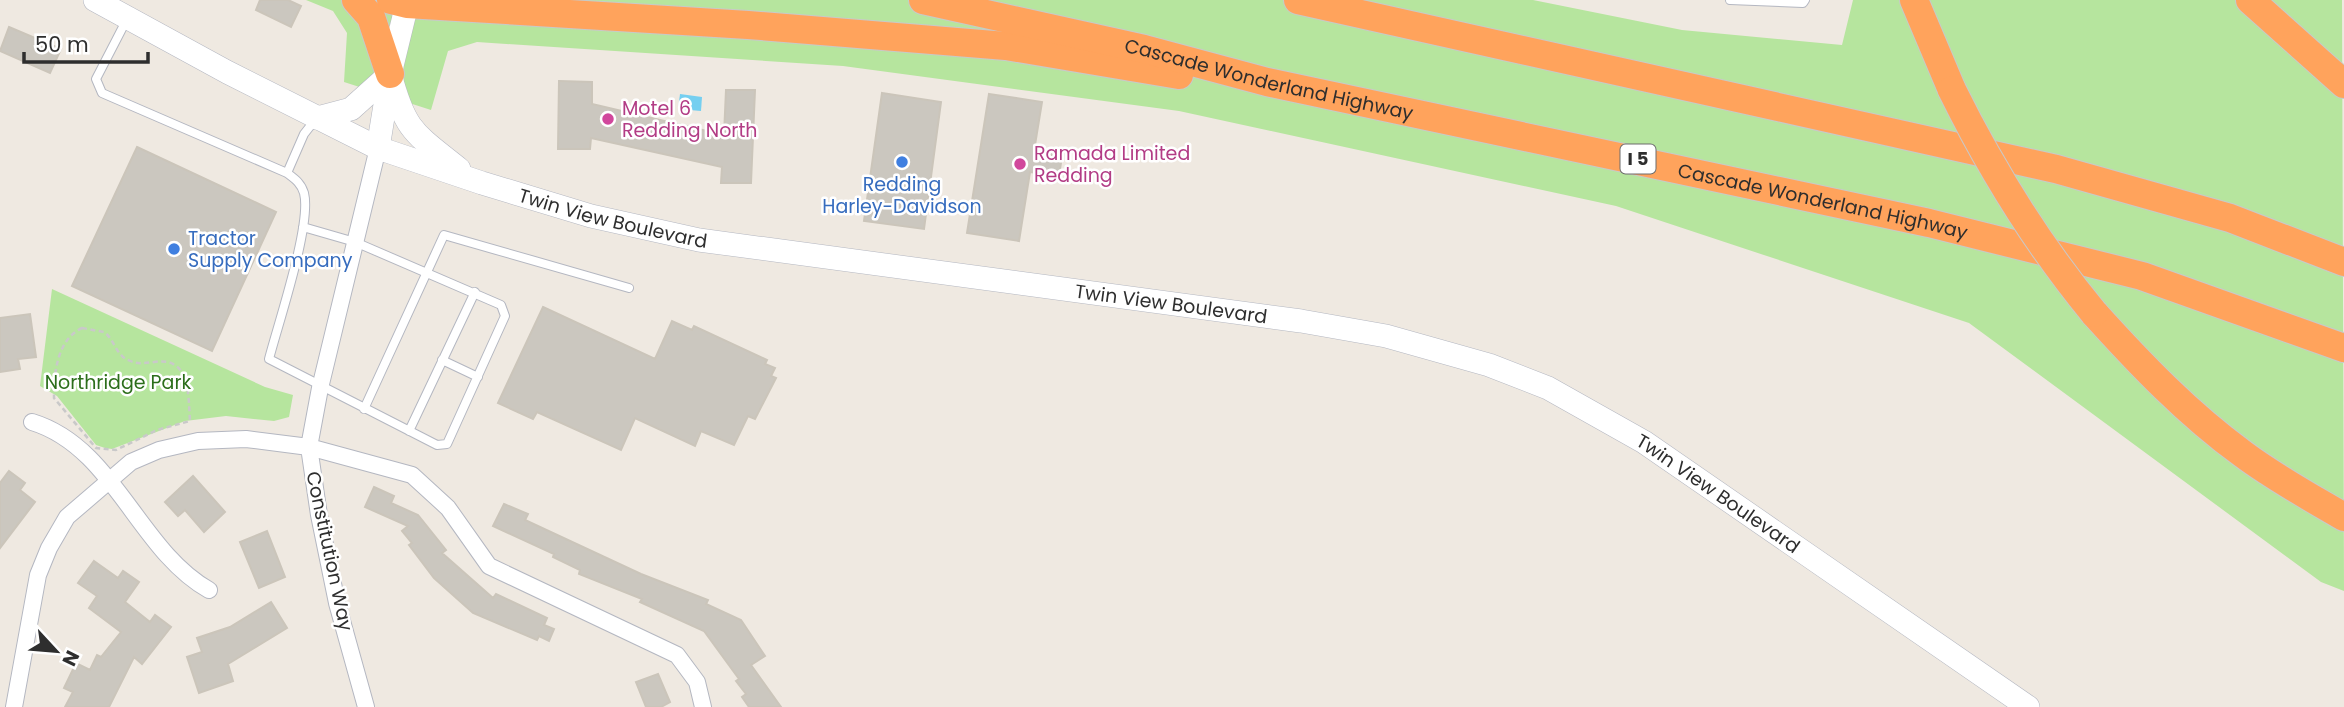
<svg xmlns="http://www.w3.org/2000/svg" width="2344" height="707" font-family="Poppins,sans-serif">
<rect width="100%" height="100%" fill="#efe9e1"/>
<path fill="#b6e59e" d="M306 0H1533L1682 30 1842 45 1853 0H2342L2344 591 2321 582 1969 323 1616 206 1179 111 843 66 477 42 448 51 431 110 344 82 347 33 333 11Z
M52 289 265 387 293 395 289 417 274 421 226 416 185 421 112 449 105 448 96 445 57 396 40 386Z"/>
<path fill="#75cff0" d="M680 94 702 97 701 111 678 109Z"/>
<path fill="#cbc7bf" stroke="#cbc5ba" stroke-width="2" d="M260 0H288L301 6 291 27 256 10Z
M9 27 61 49 50 73 0 51Z
M559 81 592 82V104L724 135 726 90H755L751 183H721L722 167 591 138 590 149H558Z
M882 93 941 102 924 229 864 221Z
M989 94 1042 102 1034 151 1062 156 1059 176 1030 172 1019 241 967 233Z
M137 147 276 212 212 351 72 286Z
M543 307 655 359 672 321 692 330 694 326 767 360 765 364 775 368 771 376 776 378 755 419 748 416 734 445 701 431 695 446 635 418 621 450 537 412 533 419 498 403Z
M30 314 36 357 18 359 20 369 0 372V318Z
M9 471 25 483 20 490 35 502 0 548V483Z
M193 476 225 512 204 532 185 510 178 516 165 502Z
M374 487 394 496 391 503 418 515 446 550 442 553 493 598 496 594 547 618 544 625 554 629 549 641 539 636 537 640 473 613 434 578 409 545 412 543 402 531 408 526 365 507Z
M504 504 528 514 525 520 641 574 708 600 706 604 741 620 765 656 751 665 781 707H749L742 697 746 694 736 681 739 679 704 631 640 602 642 599 579 574 580 570 553 557 554 554 493 526Z
M267 531 285 577 259 588 240 542Z
M94 561 118 578 123 571 139 582 125 602 150 622 155 615 171 627 142 664 134 657 109 707H65L73 692 64 688 76 663 90 670 97 655 101 657 121 632 89 608 97 596 78 583Z
M271 602 287 628 228 664 233 681 199 693 187 657 202 652 197 638 230 627Z
M658 674 670 702 661 707H646L636 682Z"/>
<g fill="none" stroke-linecap="round" stroke-linejoin="round">
<g stroke="#b4b7c1" stroke-width="10">
<path id="lane" d="M1730 0 1803 3 1805 0
M126 21 96 79 102 93 287 173C295 179 301 183 304 193 312 224 278 324 269 359L437 445 447 444 505 316 501 305 355 242 303 227
M287 173 304 134 315 120
M442 360 478 377
M364 409 444 235 629 288
M409 431 475 292"/>
</g>
<g stroke="#b4b7c1" stroke-width="18">
<path id="street" d="M32 422C114 447 138 550 209 590
M14 707 38 575 49 548 67 517 131 462 159 450 198 441 246 439 309 447 412 475 448 508 489 566 677 655 697 682 703 707
M366 707 337 603 319 515 309 447 320 388 378 148"/>
</g>
<g stroke="#b4b7c1" stroke-width="24">
<g id="secondary">
<path id="s1" d="M95 0 227 72 378 148 482 183 591 216 699 240 1301 321 1386 336 1489 365 1548 388 1644 442 2028 707"/>
<path d="M317 118 351 109 390 74C405 131 414 133 459 169"/>
<path d="M378 148 390 74 408 0"/>
</g>
</g>
<g stroke="#c9c9c9" stroke-width="30">
<g id="highway">
<path d="M356 0 371 17 390 74"/>
<path d="M391 0 407 4 748 25 1006 46 1179 75"/>
<path id="s2" d="M923 0 1144 49 1267 82 1929 223 2142 276 2344 348"/>
<path d="M1298 0 2056 169 2230 218 2344 262"/>
<path d="M1914 0 1952 90"/>
<path d="M2250 0 2344 84"/>
<path d="M2094 313C2140 364 2188 414 2243 454 2275 478 2310 497 2344 517"/>
</g>
</g>
<path stroke="#c9c9c9" stroke-width="2.5" stroke-dasharray="5 3.5" stroke-linecap="butt" d="M82 328 104 332C114 339 116 355 128 360 138 365 144 363 154 362 191 356 188 395 190 421L157 430 116 450 96 448 54 398C54 372 57 340 82 328Z"/>
<use href="#lane" stroke="#fff" stroke-width="8"/>
<use href="#street" stroke="#fff" stroke-width="16"/>
<use href="#secondary" stroke="#fff" stroke-width="23"/>
<use href="#highway" stroke="#ffa35c" stroke-width="28"/>
<g stroke="#c9c9c9" stroke-width="30" stroke-linecap="butt">
<path id="highway-bridge" d="M1952 90C1992 171 2037 244 2094 313"/>
</g>
<use href="#highway-bridge" stroke="#ffa35c" stroke-width="28"/>
</g>
<g fill="#d1479c" stroke="#fff" stroke-width="2.5">
<circle cx="608" cy="119" r="7"/>
<circle cx="1020" cy="164" r="7"/>
</g>
<g fill="#3f7fe0" stroke="#fff" stroke-width="2.5">
<circle cx="902" cy="162" r="7"/>
<circle cx="174" cy="249" r="7"/>
</g>
<g text-anchor="middle" stroke-width="5" stroke-linejoin="round" paint-order="stroke">
<rect fill="#fff" stroke="#6d6d6d" stroke-width="2" x="1620.5" y="144.5" width="35" height="29" rx="5"/>
<g font-size="18" font-weight="bold" fill="#2e2e2e">
<text x="1638" y="165">I 5</text>
</g>
<g font-size="19" fill="#2e2e2e" stroke="#fff">
<text dy="7" stroke="none"><textPath href="#s2" startOffset="355">Cascade Wonderland Highway</textPath></text>
<text dy="7" stroke="none"><textPath href="#s2" startOffset="922">Cascade Wonderland Highway</textPath></text>
<text dy="7" stroke="none"><textPath href="#s1" startOffset="565">Twin View Boulevard</textPath></text>
<text dy="7" stroke="none"><textPath href="#s1" startOffset="1130">Twin View Boulevard</textPath></text>
<text dy="7" stroke="none"><textPath href="#s1" startOffset="1718">Twin View Boulevard</textPath></text>
<text transform="translate(330 551) rotate(78)" y="7">Constitution Way</text>
</g>
<g font-size="19" fill="#b23c85" stroke="#fff" text-anchor="start">
<text x="622" y="115">Motel 6<tspan x="622" dy="22">Redding North</tspan></text>
<text x="1034" y="160">Ramada Limited<tspan x="1034" dy="22">Redding</tspan></text>
</g>
<g font-size="19" fill="#366cbe" stroke="#fff">
<text x="902" y="191">Redding<tspan x="902" dy="22">Harley-Davidson</tspan></text>
<text x="188" y="245" text-anchor="start">Tractor<tspan x="188" dy="22">Supply Company</tspan></text>
</g>
<g font-size="19" fill="#2c6e1b" stroke="#fff">
<text x="118" y="389">Northridge Park</text>
</g>
</g>
<g transform="translate(56 651) rotate(116)" stroke="#ffffff" stroke-width="5" paint-order="stroke">
<path d="M0-5L12 26L0 18L-12 26Z" fill="#2e2e2e"/>
<text y="-10" font-size="19" font-weight="bold" text-anchor="middle" fill="#2e2e2e">N</text>
</g>
<path d="M24 52v10h124v-10" fill="none" stroke="#2e2e2e" stroke-width="3.5"/>
<text x="35" y="52" font-size="21" fill="#2e2e2e" stroke="#ffffff" stroke-width="5" paint-order="stroke">50 m</text>
</svg>
